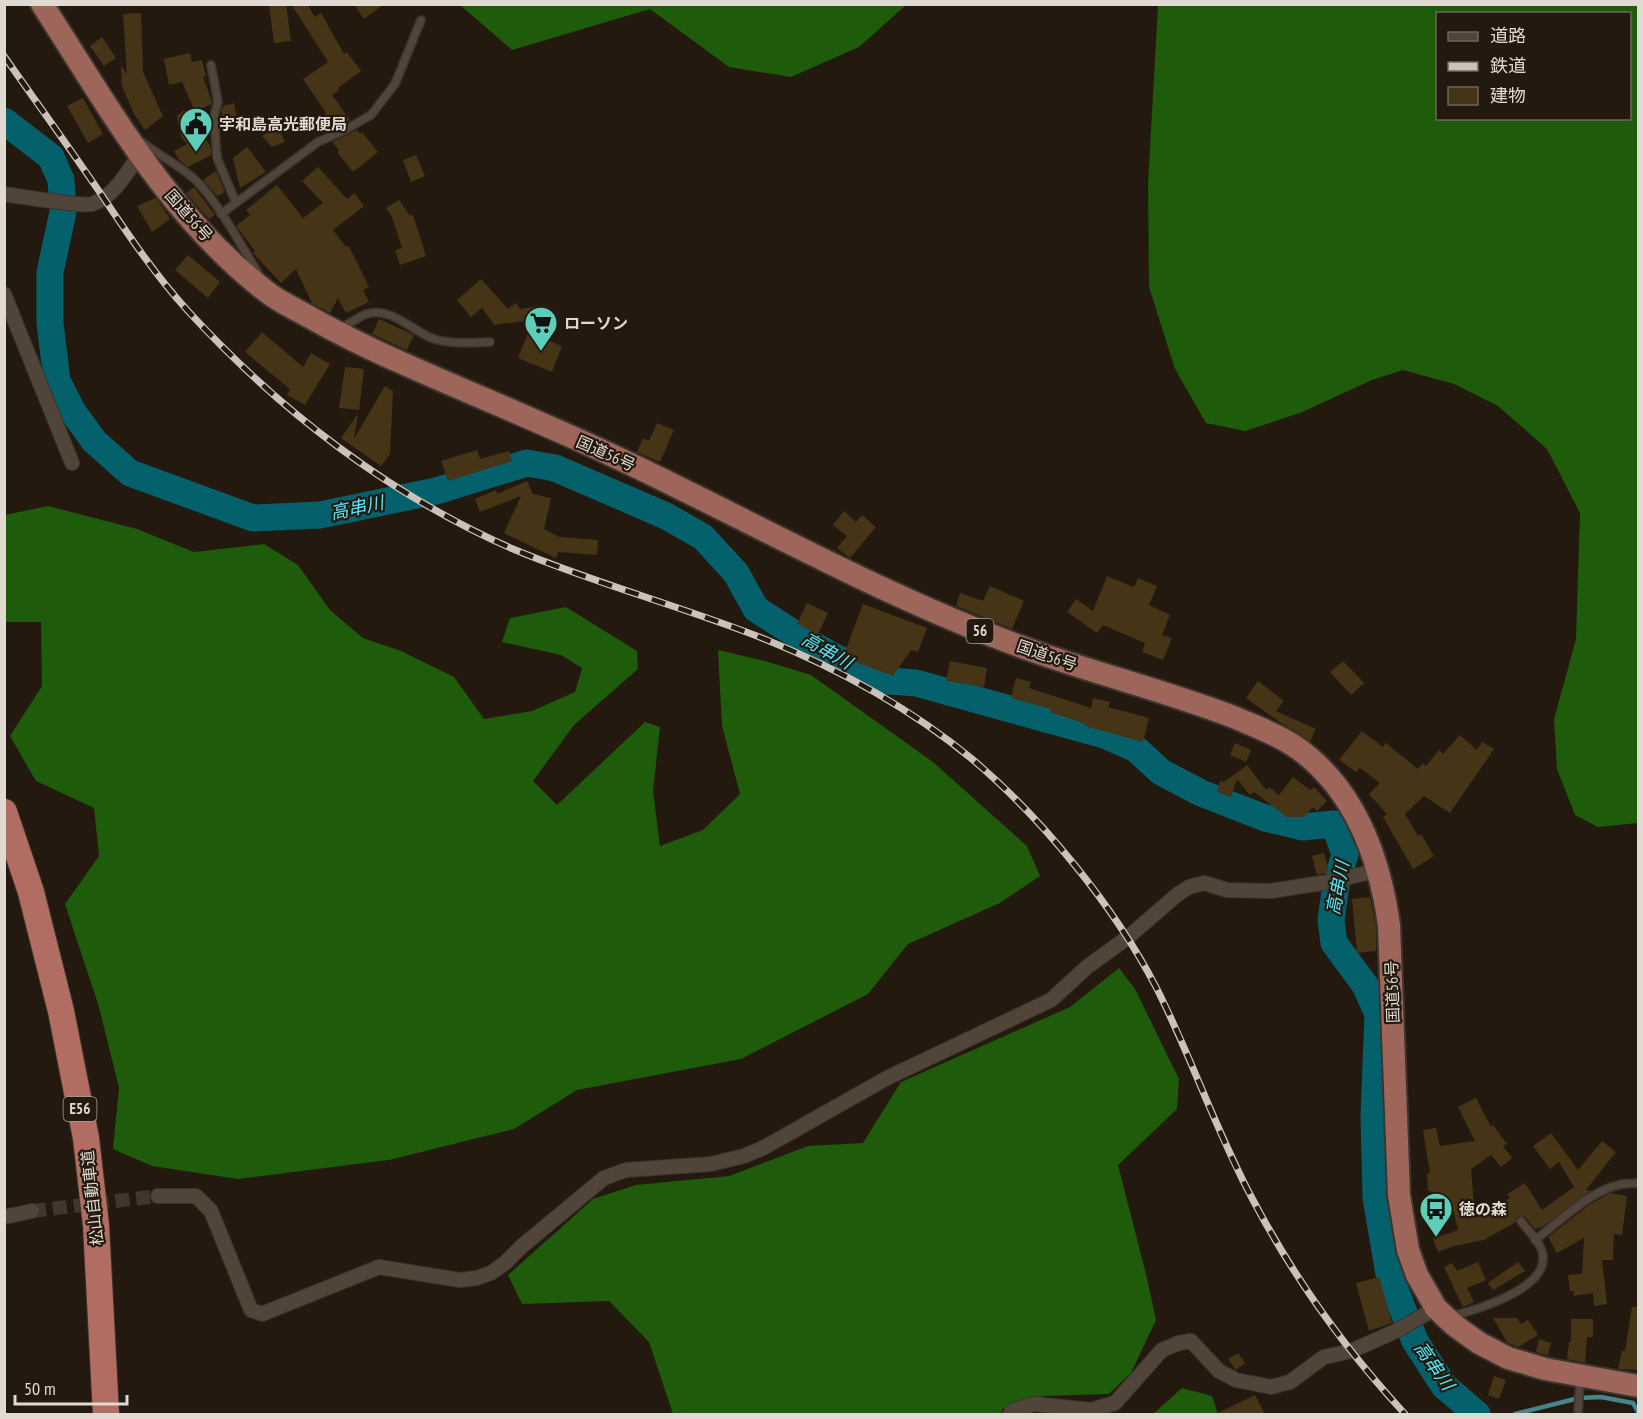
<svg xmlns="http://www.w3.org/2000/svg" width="1643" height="1419" font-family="'PT Sans Narrow','Noto Sans JP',sans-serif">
<rect width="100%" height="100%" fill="#23190f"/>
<path fill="#1e5b0a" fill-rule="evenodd" d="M460 5H906L859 47 791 77 729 67 650 9 512 50Z
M1158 5H1638V823L1598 827 1575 815 1557 769 1554 719 1576 639 1580 513 1547 449 1498 406 1454 384 1403 370 1372 380 1300 413 1245 431 1206 423 1175 369 1149 287 1148 184ZM1438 14H1630V118H1438Z
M48 506 137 529 194 552 264 544 298 565 330 610 363 638 401 651 454 677 484 719 532 711 575 692 582 668 561 655 502 642 510 618 566 607 637 651 638 669 574 725 533 781 557 805 645 722 660 727 653 791 660 846 703 830 740 794 722 726 718 650 765 661 811 675 933 762 1027 846 1040 876 1000 903 908 944 868 994 741 1059 577 1090 514 1129 389 1160 238 1179 152 1166 113 1149 119 1088 99 1007 65 904 99 856 94 808 36 781 10 736 42 686 41 622H5V515Z
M1119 968 1135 989 1179 1079 1177 1109 1118 1165 1146 1274 1156 1320 1131 1373 1109 1394 1043 1396 1002 1409 1001 1414H673L649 1342 609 1301 522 1304 508 1275 593 1199 636 1185 729 1176 808 1146 863 1143 901 1082 1070 1007Z
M1182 1388 1212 1396 1218 1414H1153Z"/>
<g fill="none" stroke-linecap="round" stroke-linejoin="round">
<path stroke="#46858a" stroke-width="4.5" d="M1515 1414 1579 1398 1601 1397 1633 1403 1638 1412"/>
<path stroke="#04606a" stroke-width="27" d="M4 121 51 157 61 180 63 212 50 272V323L57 381 73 412 94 441 130 473 253 518 320 515 436 491 527 463 555 468 666 516 703 537 736 573 756 609 806 641 877 680 916 683 1104 735 1136 749 1161 772 1201 793 1265 818 1303 827 1334 824 1345 854 1336 885 1331 920 1334 943 1365 985 1378 1014 1374 1116 1376 1198 1389 1274 1415 1341 1444 1386 1477 1414"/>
</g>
<path fill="#463417" d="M269 4H286L291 41 274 43Z
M291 4H307L315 17 321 13 344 54 347 52 361 71 338 88 339 90 332 95 350 120 326 132 317 120 326 113 303 79 328 62Z
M354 4H384L364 19Z
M141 13 143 72 163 116 145 130 134 114 122 86 121 66 127 74 123 14Z
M102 37 116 58 104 66 90 46Z
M190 53 192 62 202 60 206 76 203 77 212 102V104L195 111 182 82 169 85 164 59Z
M83 98 103 134 88 143 67 106Z
M234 103 237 119 226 129 221 111 223 106Z
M184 110 204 135 211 148V155L188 167 179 160 174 151 187 144 181 137 177 116Z
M278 126 285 142 272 147 262 136Z
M357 130 360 134 362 132 378 152 353 172 337 152 339 150 332 142Z
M247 147 266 172 240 188 233 158Z
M416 155 425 176 411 182 403 160Z
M318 167 347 199 354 193 364 206 333 230 346 247 349 246 369 287 363 290 369 302 346 313 338 298 330 313 312 303 296 269 281 283 253 253 255 251 236 226 250 215 246 210 277 185 303 218 323 203 302 181Z
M216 171 225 192 217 196 203 180Z
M194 187 215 215 209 219 186 193Z
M156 198 170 219 152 232 137 206Z
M399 200 410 216 413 215 426 256 400 265 395 250 402 248 392 217 386 208Z
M188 255 220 282 208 298 175 270Z
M481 279 508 309 516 303 520 309 546 305 524 321 494 325 482 308 471 317 457 300Z
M379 319 414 335 407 350 372 334Z
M262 332 303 367 311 353 330 364 305 405 287 395 290 389 245 352Z
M528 333 562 346 552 372 518 358Z
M345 367 364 369 359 410 339 408Z
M385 386 393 391 390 454 381 466 341 438 358 414 354 439Z
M657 423 674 430 660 462 637 452 643 438 649 441Z
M477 450 480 459 509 451 512 461 448 481 441 461Z
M527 481 533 494 551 498 544 529 559 537 598 540 597 555 558 552 556 558 504 533 521 496 480 512 475 499 496 490 497 494Z
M844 511 856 522 862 515 876 527 850 558 837 548 847 536 833 525Z
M1107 576 1134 587 1138 578 1157 586 1149 605 1170 615 1162 635 1172 638 1163 660 1142 652 1145 643 1103 625 1097 633 1067 612 1076 599 1093 611Z
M990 586 1024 601 1012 629 956 606 960 593 983 601Z
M807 603 828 613 818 634 797 624Z
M863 604 927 628 918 652 911 650 893 676 843 657Z
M950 661 987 668 984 687 946 681Z
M1343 661 1364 683 1351 695 1330 672Z
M1016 678 1031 682 1029 688 1091 708 1093 698 1110 702 1108 707 1149 718 1143 742 1085 726 1086 724 1050 712 1051 709 1011 698Z
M1258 681 1284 701 1276 711 1316 729 1310 741 1278 721 1246 698Z
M1362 731 1383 747 1386 743 1418 769 1423 763 1426 766 1439 750 1443 754 1460 735 1477 750 1482 742 1494 749 1450 813 1424 796 1405 814 1418 836 1421 834 1434 856 1413 869 1383 817 1387 814 1369 794 1380 783 1360 768 1356 772 1339 760Z
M1235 743 1251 750 1246 762 1230 755Z
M1247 765 1266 790 1269 787 1279 795 1293 777 1310 790 1314 787 1327 801 1317 811 1313 807 1304 817H1287L1254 792 1250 795 1237 779 1231 797 1217 792 1220 781 1224 782Z
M1324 853 1329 872 1317 875 1312 856Z
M1370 897 1376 926V951L1357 953 1352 899Z
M1476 1098 1491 1127 1493 1125 1507 1144 1503 1146 1512 1158 1501 1167 1491 1155 1471 1169 1475 1218 1510 1198 1507 1194 1525 1183 1542 1210 1574 1187 1559 1162 1550 1169 1533 1146 1551 1133 1578 1170 1602 1141 1616 1152 1586 1190 1591 1191 1542 1227 1535 1229 1525 1217 1520 1216 1516 1218V1222L1484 1240 1454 1246 1438 1252 1433 1239 1458 1230 1453 1209 1433 1211 1431 1191H1428L1427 1173H1430L1423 1130 1436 1128 1440 1146 1475 1141 1458 1107Z
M1610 1193 1627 1196 1622 1235 1614 1234 1613 1260H1602L1607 1304 1594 1306 1593 1293 1573 1296 1574 1291H1570L1568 1275 1582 1274 1584 1238 1557 1253 1548 1237 1589 1205Z
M1478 1262 1486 1280 1467 1288 1474 1302 1463 1307 1444 1267 1452 1263 1457 1271Z
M1518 1262 1525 1271 1493 1290 1488 1283Z
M1379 1277 1392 1323 1369 1331 1356 1283Z
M1632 1307H1638V1370L1618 1369 1622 1351H1625Z
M1493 1318H1517L1521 1324 1528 1320 1538 1335 1518 1347 1513 1345 1507 1342Z
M1571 1319H1593V1337H1587L1585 1363 1567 1359 1569 1342H1571Z
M1539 1339 1551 1343 1548 1355 1536 1352Z
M1238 1353 1245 1363 1236 1370 1228 1359Z
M1494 1376 1506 1380 1499 1399 1488 1395Z
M1255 1395 1265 1414H1216Z"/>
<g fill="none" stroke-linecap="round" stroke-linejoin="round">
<path stroke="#40362c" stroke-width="14" stroke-dasharray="14 7" stroke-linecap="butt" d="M32 1211 158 1196"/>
<g stroke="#3b342f" stroke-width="10">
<path id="service" d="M211 65 218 102 214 116 217 158 236 203
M142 142C158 155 177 164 192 177 214 195 242 247 258 273
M221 214 318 142 343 131 371 115 395 84 421 20
M341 328C349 324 357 318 366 314 391 306 412 331 434 339 452 344 472 343 490 342
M1535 1240C1558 1223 1591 1190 1619 1185 1625 1183 1631 1184 1638 1183
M1452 1316C1476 1310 1547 1289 1543 1256 1542 1243 1528 1231 1521 1221
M1578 1414 1580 1378"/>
</g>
<g stroke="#3b342f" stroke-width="16">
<path id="minor" d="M4 194C19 196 83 207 92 204 115 196 127 172 140 154
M4 294 72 463
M158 1196H196L211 1211 251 1310 262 1314 379 1267 460 1280 477 1278 491 1273 505 1263 522 1246 604 1178 626 1170 711 1164 744 1156 765 1147 887 1078 1051 1000 1087 967 1127 938 1178 894 1189 887 1204 883 1227 890 1271 891 1328 882 1379 870
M4 1217 32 1211
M1010 1414 1014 1410 1034 1404 1091 1410 1115 1403 1162 1350 1179 1343 1191 1341 1219 1371 1236 1380 1271 1387 1290 1382 1324 1357 1351 1351 1396 1331 1436 1308"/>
</g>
<g stroke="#3b342f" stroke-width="26">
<path id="trunk" d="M42 4C108 106 169 217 267 292 278 301 292 307 304 314 339 334 374 351 411 367 481 398 553 427 622 460 759 525 890 600 1033 651 1100 675 1169 692 1236 718 1259 728 1284 737 1304 753 1357 795 1380 861 1389 925L1399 1195 1408 1250 1417 1275 1436 1308 1454 1325 1479 1343 1508 1358 1545 1369 1638 1386"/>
</g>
<g stroke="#3b342f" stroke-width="28">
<path id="motorway" d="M4 812 31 892 61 1011 86 1138 96 1225 106 1414"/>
</g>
<use href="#service" stroke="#51453a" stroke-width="7"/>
<use href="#minor" stroke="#51453a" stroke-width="14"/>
<use href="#trunk" stroke="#9e655a" stroke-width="22"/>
<use href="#motorway" stroke="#b26d62" stroke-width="26"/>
<g stroke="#cac2bb" stroke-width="7">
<path id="rail" d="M4 56C37 103 71 150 103 197 129 236 156 276 188 311 279 410 389 495 513 549 594 583 680 606 762 638 837 668 910 708 972 759 1042 818 1114 906 1156 987 1191 1056 1216 1131 1253 1200 1294 1278 1345 1349 1405 1414"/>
</g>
<use href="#rail" stroke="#23190f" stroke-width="4.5" stroke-dasharray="14" stroke-linecap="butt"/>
</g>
<defs>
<g id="civic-pin" transform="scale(1.725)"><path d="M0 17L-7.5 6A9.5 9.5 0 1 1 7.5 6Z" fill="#5cceba" stroke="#23190f"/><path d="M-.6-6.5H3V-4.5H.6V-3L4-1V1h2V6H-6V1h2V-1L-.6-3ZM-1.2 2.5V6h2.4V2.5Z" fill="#111"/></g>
<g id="supermarket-pin" transform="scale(1.725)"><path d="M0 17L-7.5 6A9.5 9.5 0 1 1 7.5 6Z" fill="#5cceba" stroke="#23190f"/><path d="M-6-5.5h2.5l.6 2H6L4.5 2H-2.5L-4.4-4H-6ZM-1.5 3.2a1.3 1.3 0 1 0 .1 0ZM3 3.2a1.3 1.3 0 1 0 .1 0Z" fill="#111"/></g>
<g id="bus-pin" transform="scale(1.725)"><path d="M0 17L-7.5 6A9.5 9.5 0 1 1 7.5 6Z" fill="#5cceba" stroke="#23190f"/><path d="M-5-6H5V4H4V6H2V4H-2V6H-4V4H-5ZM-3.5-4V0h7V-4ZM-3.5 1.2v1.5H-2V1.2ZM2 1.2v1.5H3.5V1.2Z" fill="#111"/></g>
</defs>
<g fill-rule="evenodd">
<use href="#civic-pin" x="196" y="124"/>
<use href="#supermarket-pin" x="541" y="323"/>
<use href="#bus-pin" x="1436" y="1209"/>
</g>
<g text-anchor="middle" stroke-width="4.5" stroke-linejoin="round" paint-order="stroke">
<g fill="#23190f" stroke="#a8a098" stroke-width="1.5">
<rect x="966.5" y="619" width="27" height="24" rx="4.5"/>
<rect x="63.5" y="1097" width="33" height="24" rx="4.5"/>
</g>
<g font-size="15" font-weight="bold" fill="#e1dad3">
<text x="980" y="636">56</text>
<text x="80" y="1114">E56</text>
</g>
<g font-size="16" font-weight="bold" fill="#e1dad3" stroke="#23190f" text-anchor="start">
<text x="219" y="130">宇和島高光郵便局</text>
<text x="564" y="329">ローソン</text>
<text x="1459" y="1215">徳の森</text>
</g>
<g font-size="16" fill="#e1dad3" stroke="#23190f">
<text transform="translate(189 215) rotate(49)" y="6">国道56号</text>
<text transform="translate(606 453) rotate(24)" y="6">国道56号</text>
<text transform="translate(1047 655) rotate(19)" y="6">国道56号</text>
<text transform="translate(1392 992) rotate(-92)" y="6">国道56号</text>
<text transform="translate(92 1198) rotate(-96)" y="6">松山自動車道</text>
</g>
<g font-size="18" font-style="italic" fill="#54e7fa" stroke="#23190f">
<text transform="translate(357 508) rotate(-12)" y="6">高串川</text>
<text transform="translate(827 651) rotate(30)" y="6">高串川</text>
<text transform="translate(1338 888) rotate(-79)" y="6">高串川</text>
<text transform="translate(1434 1366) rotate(55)" y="6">高串川</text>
</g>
</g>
<rect width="1643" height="1419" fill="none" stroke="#e1dad3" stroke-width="12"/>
<rect x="1436" y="12" width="195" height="108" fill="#23190f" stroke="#6f665d" stroke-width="1.5"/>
<rect x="1448" y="32" width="30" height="9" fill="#51453a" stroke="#6f665d" stroke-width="1.5"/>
<text x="1490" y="42" font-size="18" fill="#e1dad3">道路</text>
<rect x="1448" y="62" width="30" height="9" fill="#cac2bb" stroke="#6f665d" stroke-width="1.5"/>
<text x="1490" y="72" font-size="18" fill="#e1dad3">鉄道</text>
<rect x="1448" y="87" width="30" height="18" fill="#463417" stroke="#6f665d" stroke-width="1.5"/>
<text x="1490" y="102" font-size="18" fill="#e1dad3">建物</text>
<path d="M15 1395v9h112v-9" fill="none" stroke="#e1dad3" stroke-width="3"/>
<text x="24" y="1395" font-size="18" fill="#e1dad3" stroke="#23190f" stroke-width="4.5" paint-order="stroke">50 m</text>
</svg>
